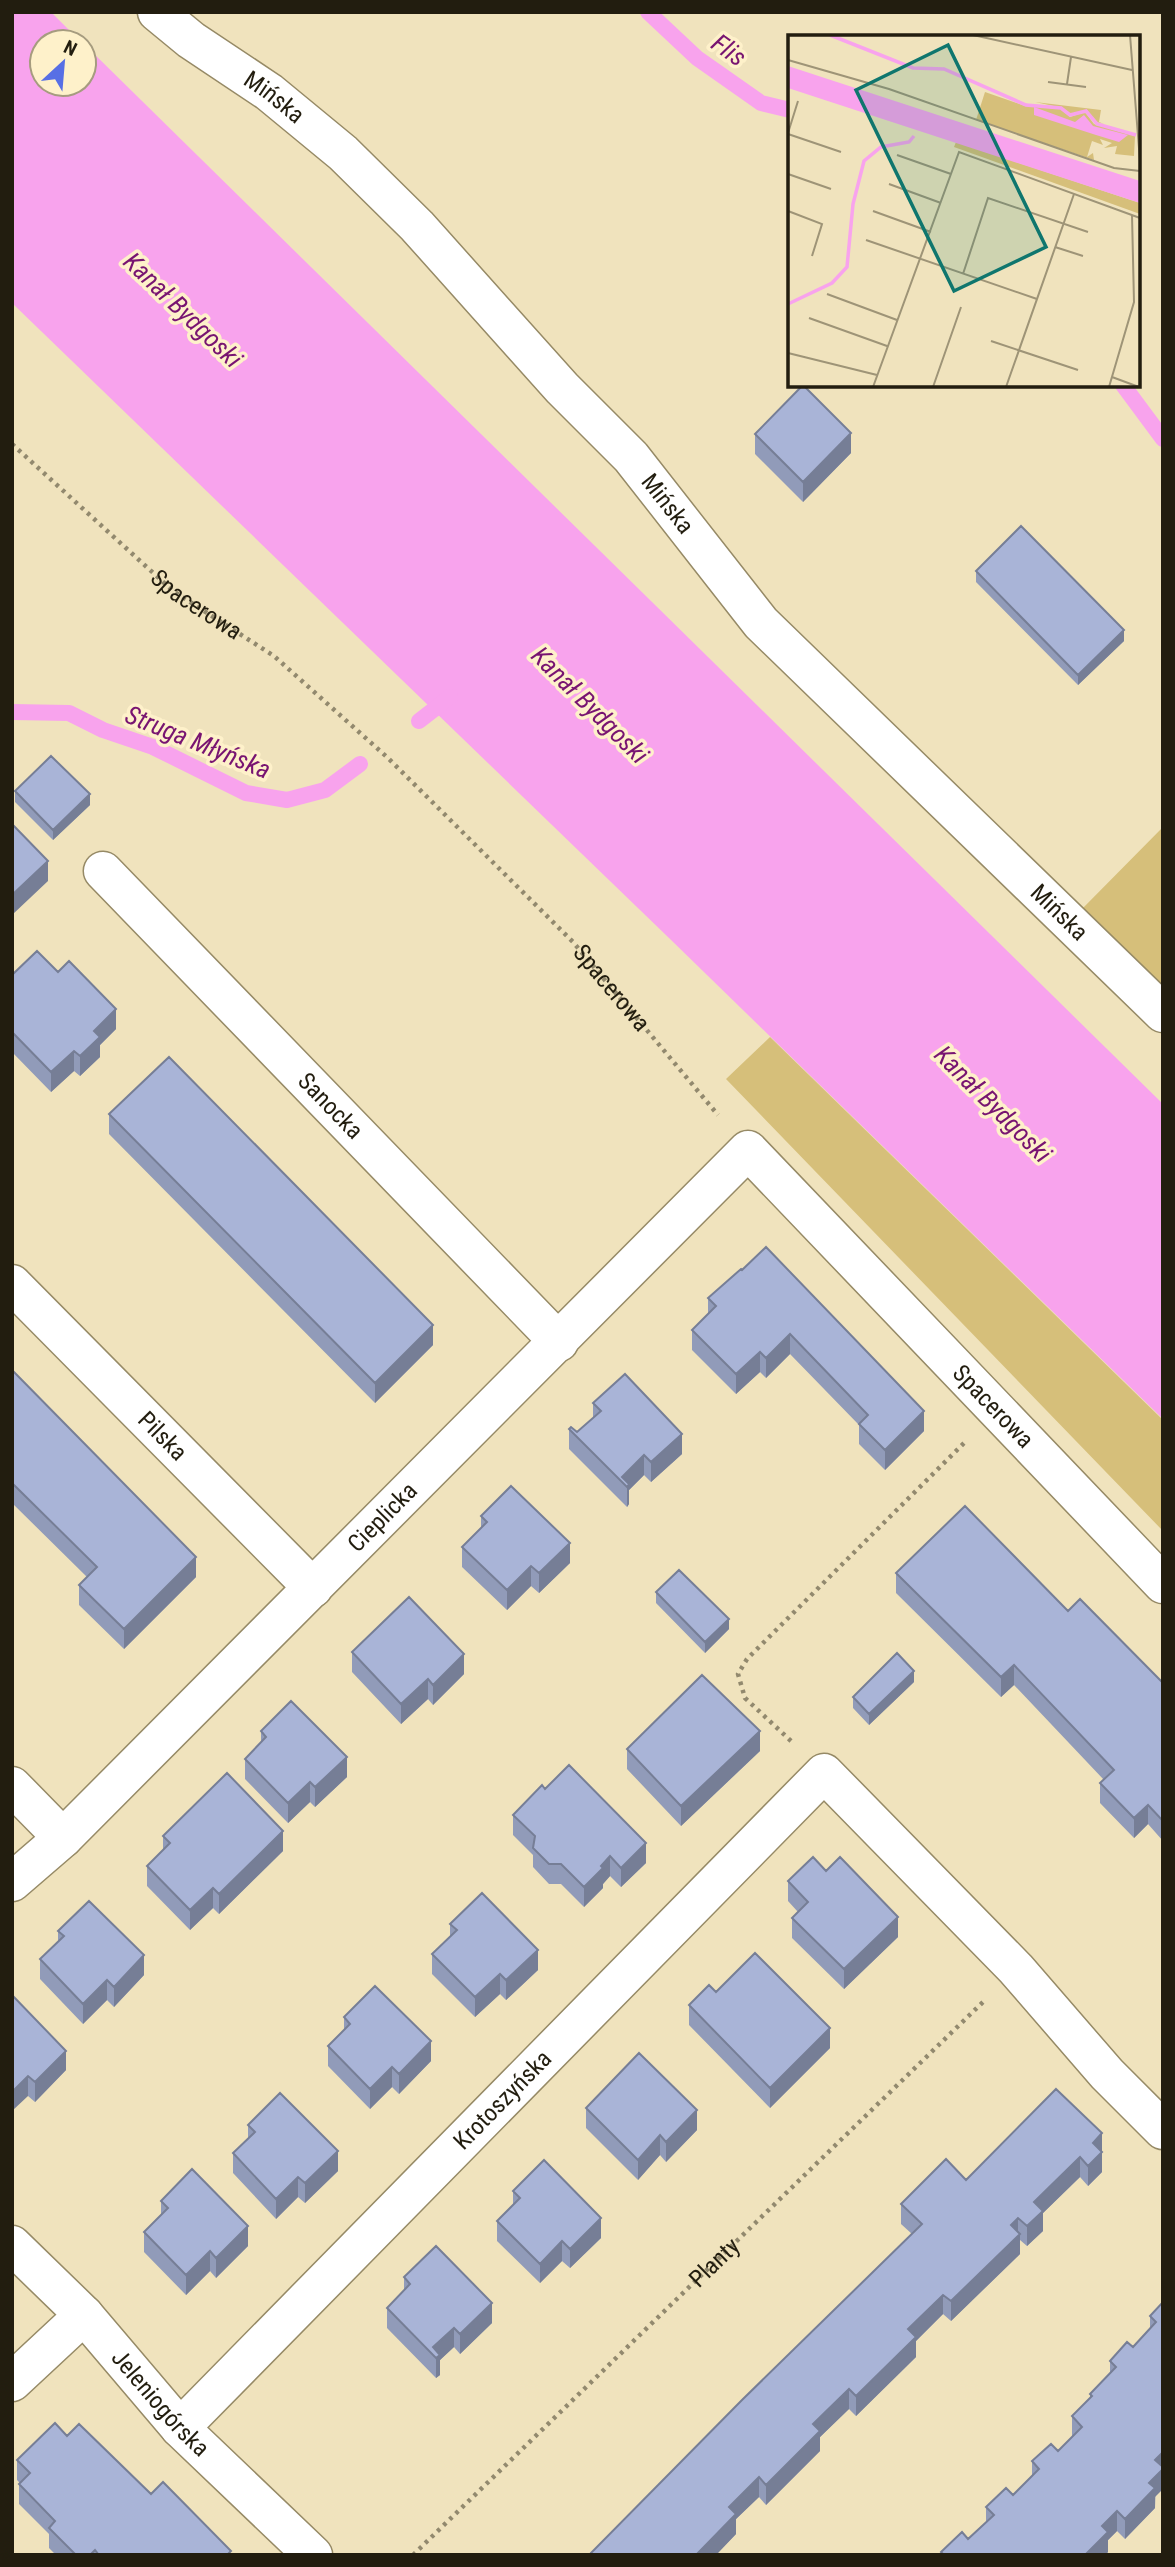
<svg xmlns="http://www.w3.org/2000/svg" width="1175" height="2567" font-family="'Roboto Condensed',sans-serif">
<rect width="100%" height="100%" fill="#f0e3bd"/>
<path fill="#d6bf7a" d="M1163 827V989L1082 909Z
M770 1037 1163 1420V1531L726 1079Z"/>
<path fill="#f8a3ed" d="M12 12H51L81 42H42V84H84V44L1163 1104V1419L669 938 12 303Z"/>
<g fill="none" stroke-linecap="round" stroke-linejoin="round">
<path stroke="#f8a3ed" stroke-width="16" d="M648 12 697 58 761 103 790 110
M1123 385 1163 439
M12 712 69 713 103 730 153 747 246 793 287 800 325 790 360 764
M419 721 450 697"/>
<g stroke="#968a66" stroke-width="41">
<g id="minor">
<path id="s3" d="M157 12 191 40 269 92 343 153 417 226 562 388 631 457 761 623 1163 1013"/>
<path id="s4" d="M103 871 559 1342"/>
<path id="s5" d="M12 1284 313 1588"/>
<path d="M12 1786 63 1838"/>
<path id="s6" d="M12 1882 63 1838 748 1150 1163 1584"/>
<path id="s7" d="M12 2245 84 2315 180 2428 313 2555"/>
<path d="M12 2382 84 2315"/>
<path id="s8" d="M180 2428 824 1773 1016 1969 1107 2074 1163 2130"/>
</g>
</g>
<g stroke="#92896e" stroke-width="4.5" stroke-dasharray="3.5 5" stroke-linecap="butt">
<path id="s1" d="M12 444 173 591 274 656 388 758 573 942 718 1115"/>
<path d="M791 1741 745 1698 738 1674 747 1659 964 1443"/>
<path id="s2" d="M413 2555 983 2002"/>
</g>
<use href="#minor" stroke="#fff" stroke-width="38"/>
</g>
<path fill="#919bb9" d="M755 434 851 453 803 502 755 454Z
M976 571 1124 641 1078 685 976 582Z
M15 791 90 805 53 840 15 802Z
M58 972 116 1029 100 1045V1057L80 1076 74 1071 51 1092 12 1052V975Z
M109 1114 433 1345 375 1403 109 1134Z
M741 1269 924 1431 885 1470 859 1444V1425L790 1354 766 1378 760 1372 736 1394 692 1350V1330L708 1314V1298Z
M12 1370 196 1577 124 1649 79 1605V1585L87 1577 12 1503Z
M593 1403 682 1454 651 1482 644 1475 629 1490V1504L627 1507 569 1449V1429L577 1432 593 1418Z
M481 1516 570 1563 539 1593 531 1586 507 1610 462 1567V1547L481 1529Z
M896 1573 1068 1611 1163 1683V1841L1148 1824 1134 1838 1100 1803V1783L1104 1780 1014 1685 1001 1697 896 1593Z
M656 1592 729 1629 705 1653 656 1603Z
M352 1652 464 1674 433 1705 428 1699 401 1724 352 1672Z
M914 1682 869 1725 853 1708V1697Z
M261 1731 347 1777 315 1807 310 1802 288 1823 245 1779V1759L261 1743Z
M627 1749 760 1751 681 1826 627 1769Z
M545 1789 646 1863 621 1887 610 1876 603 1884V1888L584 1907 561 1884H549L533 1867V1855L513 1835V1815Z
M163 1836 283 1851 219 1914 213 1908 190 1930 147 1886V1866L163 1850Z
M826 1871 898 1937 844 1989 792 1938V1918L798 1912 788 1901V1881Z
M450 1924 538 1970 506 2000 500 1994 475 2017 432 1974V1954L450 1937Z
M58 1931 144 1975 114 2007 107 2000 83 2024 40 1979V1959L58 1942Z
M716 1992 830 2048 770 2108 689 2025V2005Z
M12 1995 66 2070 35 2102 28 2096Z
M344 2017 431 2061 399 2094 392 2087 370 2109 328 2066V2046L344 2030Z
M586 2108 697 2130 666 2162 660 2155 638 2180 586 2128Z
M248 2125 338 2171 305 2203 298 2197 276 2219 233 2173V2153L248 2138Z
M1102 2133V2172L1088 2186 1080 2177 1043 2213V2231L1027 2246 1020 2240V2254L951 2321 943 2314 916 2341V2357L856 2416 849 2409 820 2437V2451L766 2505 759 2497 736 2519V2534L716 2555H589L912 2234 901 2224V2204L966 2180Z
M513 2191 601 2238 570 2268 562 2261 540 2283 497 2241V2221L513 2205Z
M161 2201 248 2246 216 2278 210 2271 186 2295 144 2252V2232L161 2215Z
M404 2277 492 2323 460 2354 454 2347 440 2360V2375L436 2378 387 2328V2308L404 2291Z
M1163 2302 1155 2508 1125 2539 1117 2531 1108 2540V2552L1105 2555H941V2552L968 2539 986 2522V2507L1013 2495 1032 2477V2461L1058 2451 1073 2437 1072 2436V2416L1090 2398V2394L1110 2373V2361L1133 2347 1150 2329V2316Z
M67 2436 151 2494 231 2555H56L49 2548V2534L19 2504V2484L20 2483 17 2480V2460Z"/>
<path fill="#767e96" d="M851 433V453L803 502V482Z
M1124 630V641L1078 685V675Z
M90 794V805L53 840V830Z
M48 861V881L12 915V895Z
M116 1009V1029L100 1045V1057L80 1076V1056L94 1031Z
M74 1051V1071L51 1092V1072Z
M433 1325V1345L375 1403V1383Z
M790 1334V1354L766 1378V1358Z
M760 1352V1372L736 1394V1374Z
M924 1411V1431L885 1470V1450Z
M682 1434V1454L651 1482V1462Z
M644 1455V1475L629 1490V1504L627 1507V1487L622 1477Z
M570 1543V1563L539 1593V1573Z
M196 1557V1577L124 1649V1629Z
M531 1566V1586L507 1610V1590Z
M729 1619V1629L705 1653V1642Z
M464 1654V1674L433 1705V1685Z
M1014 1665V1685L1001 1697V1677Z
M914 1671V1682L869 1725V1714Z
M428 1679V1699L401 1724V1704Z
M760 1731V1751L681 1826V1806Z
M347 1757V1777L315 1807V1787Z
M310 1782V1802L288 1823V1803Z
M1148 1805V1824L1134 1838V1818Z
M283 1831V1851L219 1914V1894Z
M646 1843V1863L621 1887V1868Z
M610 1856V1876L603 1884V1888L584 1907V1887L601 1866Z
M213 1888V1908L190 1930V1910Z
M898 1917V1937L844 1989V1969Z
M538 1950V1970L506 2000V1980Z
M144 1955V1975L114 2007V1987Z
M500 1974V1994L475 2017V1997Z
M107 1980V2000L83 2024V2004Z
M830 2028V2048L770 2108V2088Z
M431 2041V2061L399 2094V2074Z
M66 2051V2070L35 2102V2082Z
M392 2067V2087L370 2109V2089Z
M28 2076V2096L12 2111V2092Z
M697 2110V2130L666 2162V2142Z
M1102 2133V2172L1088 2186V2166L1093 2143Z
M660 2135V2155L638 2180V2160Z
M338 2151V2171L305 2203V2183Z
M1080 2157V2177L1043 2213V2231L1027 2246V2226L1034 2202Z
M298 2177V2197L276 2219V2199Z
M601 2218V2238L570 2268V2249Z
M1018 2218V2236L1020 2234V2254L951 2321V2301L1011 2225Z
M248 2226V2246L216 2278V2258Z
M562 2241V2261L540 2283V2264Z
M210 2251V2271L186 2295V2275Z
M943 2295V2314L916 2341V2357L856 2416V2396L908 2329Z
M492 2303V2323L460 2354V2334Z
M454 2328V2347L440 2360V2375L436 2378V2358L433 2347Z
M849 2389V2409L820 2437V2451L766 2505V2485L813 2424Z
M1163 2452V2489L1155 2497V2508L1125 2539V2519L1149 2483 1155 2460Z
M759 2477V2497L736 2519V2534L716 2555H696L729 2507Z
M1117 2511V2531L1108 2540V2552L1105 2555H1085L1102 2526Z"/>
<path fill="#a9b4d7" stroke="#767e96" stroke-width="2" d="M803 385 851 433 803 482 755 434Z
M1021 526 1124 630 1078 675 976 571Z
M51 756 90 794 53 830 15 791Z
M12 824 48 861 12 895Z
M37 951 58 972 69 961 116 1009 94 1031 100 1037 80 1056 74 1051 51 1072 12 1032V975Z
M169 1057 433 1325 375 1383 109 1114Z
M766 1247 924 1411 885 1450 859 1424 868 1415 790 1334 766 1358 760 1352 736 1374 692 1330 716 1306 708 1298 741 1269 742 1270Z
M12 1370 196 1557 124 1629 79 1585 97 1567 12 1483Z
M625 1374 682 1434 651 1462 644 1455 622 1477 629 1484 627 1487 569 1429 571 1427 577 1432 601 1411 593 1403Z
M511 1486 570 1543 539 1573 531 1566 507 1590 462 1547 487 1522 481 1516Z
M965 1506 1068 1611 1080 1599 1163 1683V1821L1148 1805 1134 1818 1100 1783 1114 1770 1014 1665 1001 1677 896 1573Z
M679 1570 729 1619 705 1642 656 1592Z
M409 1597 464 1654 433 1685 428 1679 401 1704 352 1652Z
M897 1653 914 1671 869 1714 853 1697Z
M702 1675 760 1731 681 1806 627 1749Z
M291 1701 347 1757 315 1787 310 1782 288 1803 245 1759 266 1737 261 1731Z
M569 1765 646 1843 621 1868 610 1856 601 1866 603 1868 584 1887 561 1864H549L533 1848 535 1836 513 1815 542 1785 545 1789Z
M227 1773 283 1831 219 1894 213 1888 190 1910 147 1866 170 1843 163 1836Z
M813 1857 826 1871 840 1857 898 1917 844 1969 792 1918 808 1902 788 1881Z
M482 1893 538 1950 506 1980 500 1974 475 1997 432 1954 457 1930 450 1924Z
M89 1901 144 1955 114 1987 107 1980 83 2004 40 1959 64 1936 58 1931Z
M755 1953 830 2028 770 2088 689 2005 709 1985 716 1992Z
M375 1986 431 2041 399 2074 392 2067 370 2089 328 2046 350 2024 344 2017Z
M12 1995 66 2051 35 2082 28 2076 12 2092Z
M639 2053 697 2110 666 2142 660 2135 638 2160 586 2108Z
M1056 2089 1102 2133 1093 2143 1102 2152 1088 2166 1080 2157 1034 2202 1043 2211 1027 2226 1018 2218 1011 2225 1020 2234 951 2301 943 2295 908 2329 916 2337 856 2396 849 2389 813 2424 820 2431 766 2485 759 2477 729 2507 736 2514 696 2555H589L742 2400 922 2224 901 2204 946 2159 966 2180Z
M280 2093 338 2151 305 2183 298 2177 276 2199 233 2153 255 2132 248 2125Z
M544 2160 601 2218 570 2249 562 2241 540 2264 497 2221 520 2198 513 2191Z
M192 2169 248 2226 216 2258 210 2251 186 2275 144 2232 168 2208 161 2201Z
M436 2246 492 2303 460 2334 454 2328 433 2347 440 2355 436 2358 387 2308 410 2284 404 2277Z
M1163 2302V2452L1155 2460 1163 2467V2469L1149 2483 1155 2488 1125 2519 1117 2511 1102 2526 1108 2532 1085 2555H944L941 2552 962 2532 968 2539 994 2515 986 2507 1006 2488 1013 2495 1039 2469 1032 2461 1051 2444 1058 2451 1082 2427 1072 2416 1092 2396 1090 2394 1116 2367 1110 2361 1127 2342 1133 2347 1156 2322 1150 2316Z
M55 2423 67 2436 79 2424 151 2494 163 2482 231 2551 227 2555H99L95 2550 90 2555H76L49 2528 55 2521 19 2484 30 2473 17 2460Z"/>
<g text-anchor="middle" stroke-width="7" stroke-linejoin="round" paint-order="stroke">
<g font-size="24" fill="#221d0f" stroke="#fef1ca">
<text dy="8" stroke="none"><textPath href="#s3" startOffset="145">Mińska</textPath></text>
<text dy="8" stroke="none"><textPath href="#s3" startOffset="712">Mińska</textPath></text>
<text dy="8" stroke="none"><textPath href="#s1" startOffset="245">Spacerowa</textPath></text>
<text dy="8" stroke="none"><textPath href="#s3" startOffset="1279">Mińska</textPath></text>
<text dy="8" stroke="none"><textPath href="#s1" startOffset="812">Spacerowa</textPath></text>
<text dy="8" stroke="none"><textPath href="#s4" startOffset="327">Sanocka</textPath></text>
<text dy="8" stroke="none"><textPath href="#s6" startOffset="1393">Spacerowa</textPath></text>
<text dy="8" stroke="none"><textPath href="#s5" startOffset="214">Pilska</textPath></text>
<text dy="8" stroke="none"><textPath href="#s6" startOffset="520">Cieplicka</textPath></text>
<text dy="8" stroke="none"><textPath href="#s8" startOffset="460">Krotoszyńska</textPath></text>
<text dy="8" stroke="none"><textPath href="#s2" startOffset="420">Planty</textPath></text>
<text dy="8" stroke="none"><textPath href="#s7" startOffset="217">Jeleniogórska</textPath></text>
</g>
<g font-size="26" font-style="italic" fill="#781471" stroke="#fef1ca">
<text transform="translate(729 50) rotate(36)" y="9">Flis</text>
<text transform="translate(183 310) rotate(44)" y="9">Kanał Bydgoski</text>
<text transform="translate(590 705) rotate(45)" y="9">Kanał Bydgoski</text>
<text transform="translate(198 742) rotate(22)" y="9">Struga Młyńska</text>
<text transform="translate(993 1104) rotate(45)" y="9">Kanał Bydgoski</text>
</g>
</g>
<g transform="translate(788 35)">
<rect width="352" height="352" fill="#f0e3bd"/>
<path d="M197 57 237 71 273 74 282 82 297 77 306 89 347 101 346 121 327 119 329 111 316 113 324 108 312 104 315 110 304 106 299 122 305 118 306 125 188 85ZM247 67 313 75 311 87 316 89 308 87 299 75 283 80 275 73ZM168 107 352 168V179L166 112Z" fill="#d6bf7a"/>
<path d="M0 31 352 146V168L0 53ZM246 72 287 87 296 80 305 91 340 100 331 107 308 100 246 80Z" fill="#f8a3ed"/>
<path fill="none" stroke="#f8a3ed" stroke-width="3.5" d="M42 0 125 33 156 34 238 70 273 73 282 80 298 76 309 89 348 100M0 269 44 248 59 232 65 169 76 126 93 112 121 107 126 101"/>
<path fill="none" stroke="#9e9477" stroke-width="2" d="M185 0 344 35M342 0 352 126M0 25 101 54 326 133 352 136M260 47 298 52M279 49 283 22M0 98 10 66M0 99 53 117M109 120 163 139M0 139 43 154M101 149 153 168M0 176 34 189 24 221M85 176 143 197M78 205 249 264M267 212 295 221M175 239 200 163 300 197M39 259 109 285M21 283 99 311M203 306 290 335M0 318 89 340M324 342 351 352M85 352 171 117 352 183M145 352 173 272M218 352 286 159M321 352 346 267 344 180"/>
<path fill="#0f766e" fill-opacity="0.15" stroke="#0f766e" stroke-width="3.5" d="M160 10 258 212 166 256 68 55Z"/>
<rect width="352" height="352" fill="none" stroke="#221d0f" stroke-width="3.5"/>
</g>
<rect width="1175" height="2567" fill="none" stroke="#221d0f" stroke-width="28"/>
<g transform="translate(63 63) rotate(26)"><circle r="33" fill="#fef1ca" stroke="#a69c7f" stroke-width="2"/>
<path d="M0-5L12 26L0 18L-12 26Z" fill="#576fe5"/>
<text y="-10" font-size="19" font-weight="bold" text-anchor="middle" fill="#221d0f">N</text>
</g>
</svg>
